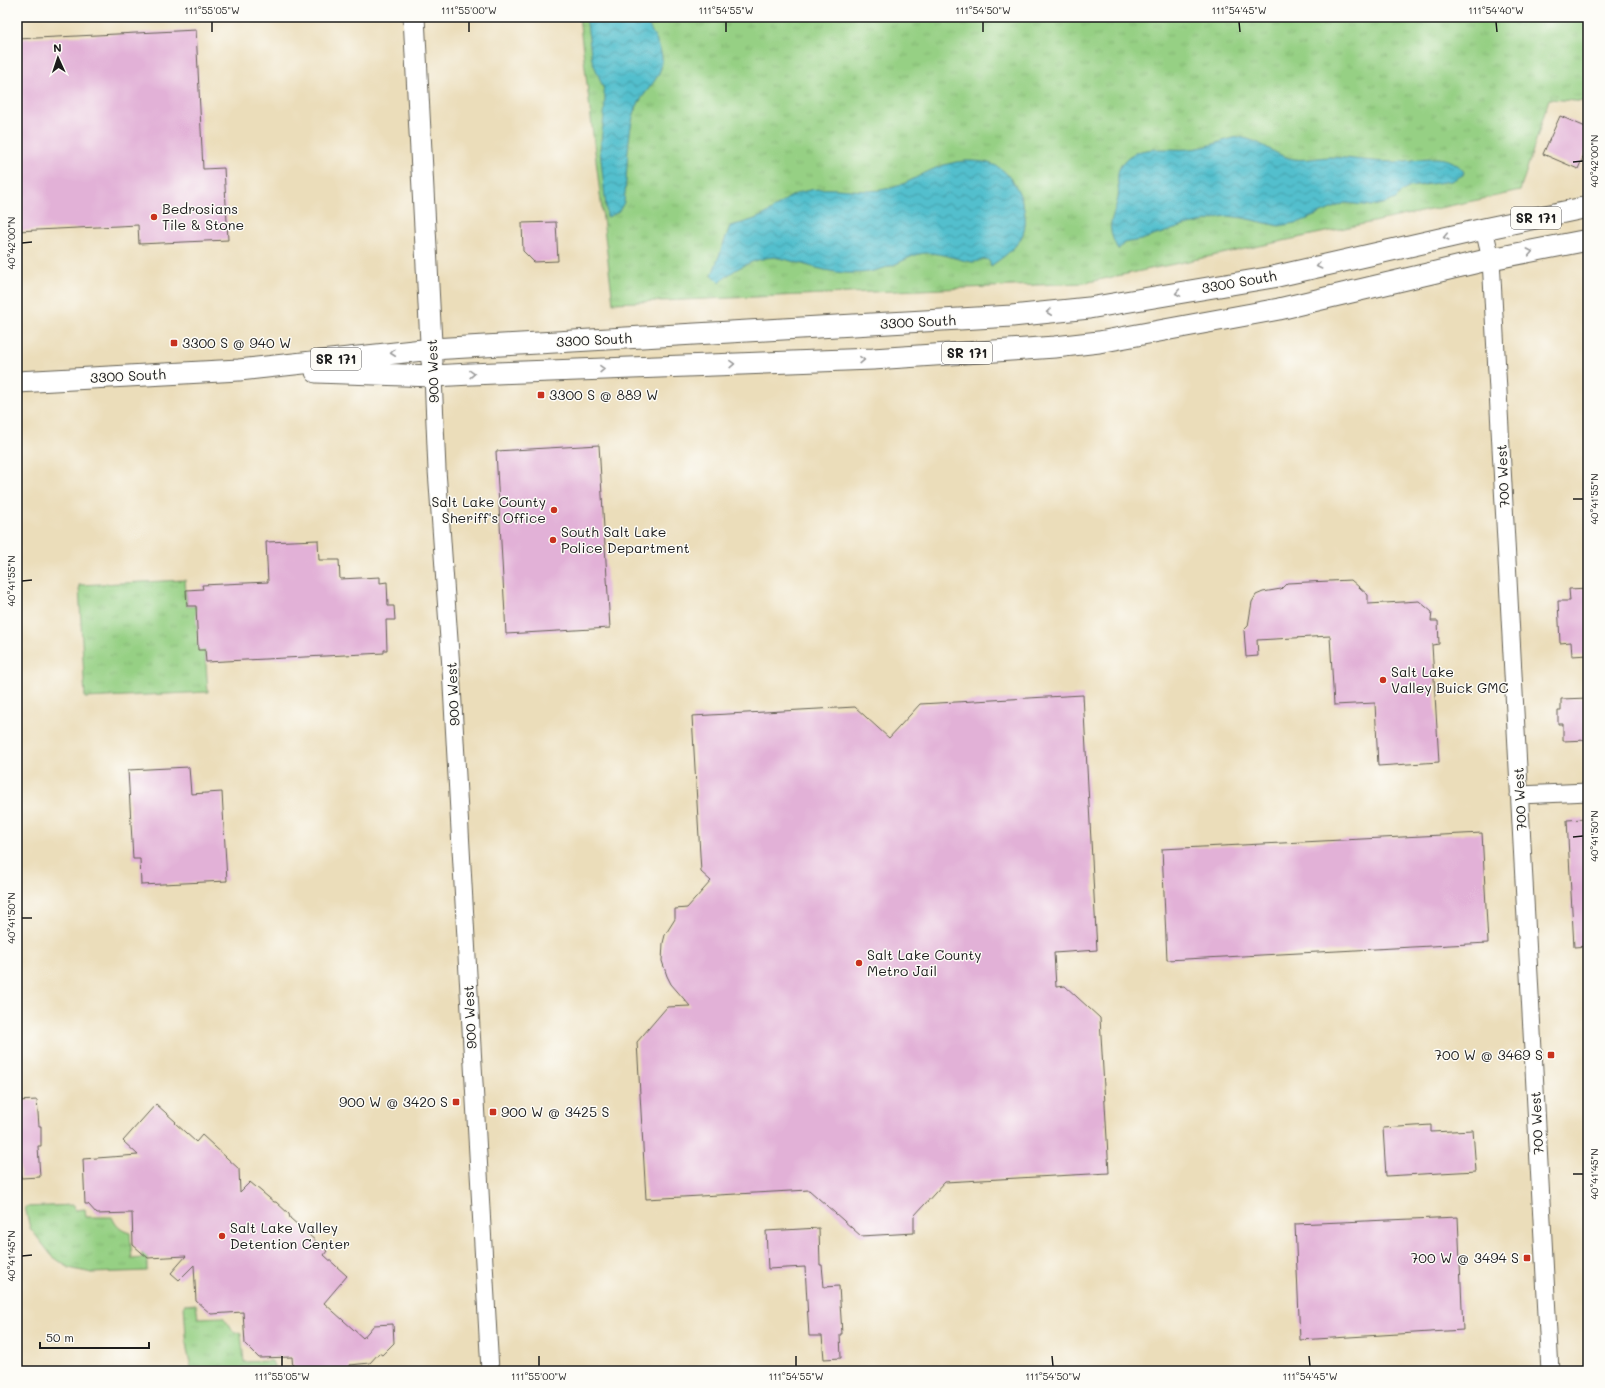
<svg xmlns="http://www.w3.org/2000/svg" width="1605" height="1388" font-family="Mali,sans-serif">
<defs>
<pattern id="grass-tufts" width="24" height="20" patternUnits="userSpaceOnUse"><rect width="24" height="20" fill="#96d084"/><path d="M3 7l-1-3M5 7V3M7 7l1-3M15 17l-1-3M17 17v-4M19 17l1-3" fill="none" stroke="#81b271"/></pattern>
<pattern id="water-waves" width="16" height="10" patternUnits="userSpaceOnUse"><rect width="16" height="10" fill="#53bfcd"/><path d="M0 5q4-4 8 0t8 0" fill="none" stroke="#449aa6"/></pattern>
</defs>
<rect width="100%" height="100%" fill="#fdfcf7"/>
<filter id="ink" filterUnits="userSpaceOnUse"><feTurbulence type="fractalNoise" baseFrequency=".025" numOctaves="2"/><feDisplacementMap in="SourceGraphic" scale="8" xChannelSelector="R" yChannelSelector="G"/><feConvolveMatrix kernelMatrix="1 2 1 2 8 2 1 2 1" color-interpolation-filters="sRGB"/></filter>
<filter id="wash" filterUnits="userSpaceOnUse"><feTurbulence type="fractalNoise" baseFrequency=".012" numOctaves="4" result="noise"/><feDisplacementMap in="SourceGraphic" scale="16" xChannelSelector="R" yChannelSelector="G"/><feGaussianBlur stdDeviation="0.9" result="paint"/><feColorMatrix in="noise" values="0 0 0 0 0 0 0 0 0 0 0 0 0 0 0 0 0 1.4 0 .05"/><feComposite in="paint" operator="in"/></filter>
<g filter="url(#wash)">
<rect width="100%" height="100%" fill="#ebddba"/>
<path fill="url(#grass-tufts)" stroke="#597650" d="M579 17H1588V102L1549 99 1520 191 1084 283 613 303Z
M185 580 187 606H196L205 650 208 692 85 698 79 585Z
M74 1205 75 1210 85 1209 86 1217H112C116 1226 120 1230 130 1233L132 1259 142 1258V1252L147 1256V1271L92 1273 69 1268 52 1256 30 1228 25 1207Z
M196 1304 198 1318 223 1317 233 1331 241 1334 244 1362 272 1361 275 1369 278 1371H192L187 1350 184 1305Z"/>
<path fill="url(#water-waves)" stroke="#386e74" d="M586 17H644C650 29 664 50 662 63 660 80 643 92 636 108 626 133 628 175 624 202 620 211 617 214 607 217L600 149 604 117 605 97 603 87 592 60Z
M1238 137C1261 140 1269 152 1289 158 1303 162 1317 157 1331 157 1352 158 1372 162 1392 162 1417 162 1447 148 1464 172L1463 175 1451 181 1410 187 1401 192 1396 199 1386 203 1373 206 1345 203 1300 222 1279 226 1243 218 1228 216 1220 217 1204 222 1184 226 1141 240 1124 243 1118 250C1105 224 1112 223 1118 198 1120 188 1115 176 1120 167 1133 142 1167 151 1190 149 1207 148 1222 140 1238 137Z
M965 161C976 161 988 161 998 167 1018 178 1033 219 1021 238 1014 250 1002 258 991 266 988 253 980 263 972 262 958 260 942 253 927 253 915 253 904 261 893 265 882 269 869 273 857 273 828 275 802 262 774 257 756 258 731 269 720 283L712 275 730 226C742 223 756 220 767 213 778 206 788 196 801 192 831 183 861 196 891 188 907 184 921 174 936 168 945 164 955 162 965 161Z"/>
<g id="blocks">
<path fill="#e2b1d7" d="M196 30 203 169 224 168 228 240 139 244 138 225 17 231V39Z
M1560 116 1588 128V146L1578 169 1543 154Z
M556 222 558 261 534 262 523 251 522 223Z
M599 445 610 628 506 634 496 451Z
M318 540 319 560H339L340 579 380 577V583L387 582 388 606H394L395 620H386L387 650H384V653L206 662 205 650H198L196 606H187L186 590 203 589 202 585 268 582 266 542Z
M1351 580 1368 595V604L1419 601 1432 612 1431 621H1438L1439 644 1432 645 1439 762 1378 766 1375 703 1334 705 1330 636 1257 640 1258 656 1246 657 1244 630 1248 626 1252 602 1256 595 1263 592 1281 589 1287 583Z
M1588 588V655L1572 656 1571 642 1560 643 1558 601H1570L1569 589Z
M1083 695 1097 950 1054 953 1056 987 1065 986 1100 1018 1109 1173 945 1182 914 1216V1233L861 1236 809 1190 646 1199 637 1042 667 1007 690 1006 671 984 667 976 662 961 663 943 665 935 675 919V909L687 908 711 881 701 872 692 716 855 707 889 738 920 704Z
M1588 698V740L1563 741V724H1558V711H1561V699Z
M189 767 191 794 222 792 227 881 141 885 140 859H133L128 770Z
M1584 819 1586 841H1588V946L1574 947 1567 820Z
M1482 833 1488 943 1167 960 1162 849Z
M37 1100 39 1126H41V1146H38L40 1177 21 1178 17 1146V1101Z
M156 1104 176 1122 175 1123 196 1142 202 1135 239 1169 240 1192 250 1182 274 1202H276L289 1214 290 1218 327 1251 324 1255 347 1276 324 1303 363 1338 374 1325 393 1324 394 1343 382 1355 379 1353 370 1363 350 1365V1371H293L292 1357 259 1358 245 1344 243 1312 211 1314 196 1301 194 1265 179 1280 171 1273 186 1256 148 1258 133 1245 132 1213 97 1214 88 1204H85L83 1159 138 1155 123 1141Z
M1431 1125V1132L1473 1130 1476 1171 1386 1176 1383 1128Z
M1458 1217 1463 1330 1300 1340 1295 1224Z
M819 1228 820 1265H822L824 1287 839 1286 842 1334H840L841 1358 824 1359 822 1336H809L805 1267 768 1269 766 1231Z"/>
</g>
</g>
<g filter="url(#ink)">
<use href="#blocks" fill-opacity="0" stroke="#646053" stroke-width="1"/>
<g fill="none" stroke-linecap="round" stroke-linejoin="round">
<g stroke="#646053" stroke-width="19">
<path id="minor" d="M1484 229 1491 259 1550 1371
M433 376 437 470 451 668 490 1371
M1519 795 1588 792"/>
</g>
<g stroke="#646053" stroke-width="23">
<path id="major" d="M414 17 432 362
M316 372 433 376 471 374 873 359 1055 347 1099 342 1279 309 1491 259 1588 240
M17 382 239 370 432 349 1012 316 1089 308 1273 277 1484 229 1588 207"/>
</g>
<use href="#minor" stroke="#fff" stroke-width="17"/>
<use href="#major" stroke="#fff" stroke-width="21"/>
</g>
<defs><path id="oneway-chevron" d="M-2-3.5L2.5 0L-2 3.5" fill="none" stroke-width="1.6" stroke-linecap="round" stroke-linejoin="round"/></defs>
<g stroke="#999">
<use href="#oneway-chevron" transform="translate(1446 237) rotate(167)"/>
<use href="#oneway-chevron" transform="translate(1530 252) rotate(-11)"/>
<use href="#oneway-chevron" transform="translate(1319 266) rotate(167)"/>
<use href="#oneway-chevron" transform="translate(1178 293) rotate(170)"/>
<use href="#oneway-chevron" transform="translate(1049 312) rotate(174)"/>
<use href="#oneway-chevron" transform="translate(393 353) rotate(174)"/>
<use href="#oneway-chevron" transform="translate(862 360) rotate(-2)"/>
<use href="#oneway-chevron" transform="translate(732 364) rotate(-2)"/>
<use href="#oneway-chevron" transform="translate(602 369) rotate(-2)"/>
<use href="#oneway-chevron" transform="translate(472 374) rotate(-2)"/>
</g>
</g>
<path fill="none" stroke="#1c1c1c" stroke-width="1.5" d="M212 22V32M469 22V32M726 22V32M983 22V32M1239 22 1240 32M1496 22 1497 32M1573 162 1583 161M22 243 32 242M1573 499H1583M22 581 32 580M1573 837 1583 836M22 918H32M1573 1174H1583M22 1256 32 1255M282 1356V1366M539 1356V1366M796 1356V1366M1052 1356 1053 1366M1309 1356 1310 1366"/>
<g fill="#c8321e" stroke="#fdfcf7" stroke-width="1.5">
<circle cx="154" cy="217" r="4"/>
<rect x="170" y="339" width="8" height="8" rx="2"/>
<rect x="537" y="391" width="8" height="8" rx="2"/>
<circle cx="554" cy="510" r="4"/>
<circle cx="553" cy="540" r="4"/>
<circle cx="1383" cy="680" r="4"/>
<circle cx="859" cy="963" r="4"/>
<rect x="1547" y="1051" width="8" height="8" rx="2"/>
<rect x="452" y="1098" width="8" height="8" rx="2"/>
<rect x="489" y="1108" width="8" height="8" rx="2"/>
<circle cx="222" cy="1236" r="4"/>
<rect x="1523" y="1254" width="8" height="8" rx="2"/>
</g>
<g text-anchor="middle" stroke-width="3" stroke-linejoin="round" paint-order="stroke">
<g fill="#fdfcf7" stroke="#605f5e" stroke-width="1">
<rect x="1511" y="207" width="50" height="22" rx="3"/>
<rect x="942" y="342" width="50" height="22" rx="3"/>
<rect x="311" y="348" width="50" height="22" rx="3"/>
</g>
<g font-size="13" font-weight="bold" fill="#1c1c1c">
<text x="1536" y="223">SR 171</text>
<text x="967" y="358">SR 171</text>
<text x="336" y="364">SR 171</text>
</g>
<g font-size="14" fill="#1c1c1c" stroke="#fdfcf7" text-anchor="start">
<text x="162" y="214">Bedrosians<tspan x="162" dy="16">Tile &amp; Stone</tspan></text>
<text x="182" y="348">3300 S @ 940 W</text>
<text x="549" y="400">3300 S @ 889 W</text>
<text x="546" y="507" text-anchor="end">Salt Lake County<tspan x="546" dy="16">Sheriff's Office</tspan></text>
<text x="561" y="537">South Salt Lake<tspan x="561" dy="16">Police Department</tspan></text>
<text x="1391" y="677">Salt Lake<tspan x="1391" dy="16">Valley Buick GMC</tspan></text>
<text x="867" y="960">Salt Lake County<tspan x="867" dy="16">Metro Jail</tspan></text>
<text x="1543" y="1060" text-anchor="end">700 W @ 3469 S</text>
<text x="448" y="1107" text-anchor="end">900 W @ 3420 S</text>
<text x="501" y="1117">900 W @ 3425 S</text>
<text x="230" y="1233">Salt Lake Valley<tspan x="230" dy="16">Detention Center</tspan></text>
<text x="1519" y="1263" text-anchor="end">700 W @ 3494 S</text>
</g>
<g font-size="14" fill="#1c1c1c" stroke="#fdfcf7">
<text transform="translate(1239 282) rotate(-10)" y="5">3300 South</text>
<text transform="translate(918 322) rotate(-3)" y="5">3300 South</text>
<text transform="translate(594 340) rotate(-3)" y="5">3300 South</text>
<text transform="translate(433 371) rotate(-92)" y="5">900 West</text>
<text transform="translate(128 376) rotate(-3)" y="5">3300 South</text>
<text transform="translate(1503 476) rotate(-93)" y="5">700 West</text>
<text transform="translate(453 694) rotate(-93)" y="5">900 West</text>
<text transform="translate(1520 799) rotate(-93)" y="5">700 West</text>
<text transform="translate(470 1017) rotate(-93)" y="5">900 West</text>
<text transform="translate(1537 1123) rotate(-93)" y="5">700 West</text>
</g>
</g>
<rect width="1605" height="1388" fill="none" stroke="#fdfcf7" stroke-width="44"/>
<g transform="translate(58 58) rotate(357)" stroke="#fdfcf7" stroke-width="3" paint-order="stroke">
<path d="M0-3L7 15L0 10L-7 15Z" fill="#1c1c1c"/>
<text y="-6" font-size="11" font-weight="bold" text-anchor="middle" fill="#1c1c1c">N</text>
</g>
<path d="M40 1342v6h109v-6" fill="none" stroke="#1c1c1c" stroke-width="2"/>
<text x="46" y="1342" font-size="12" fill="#1c1c1c" stroke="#fdfcf7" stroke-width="3" paint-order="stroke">50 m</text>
<rect x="22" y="22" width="1561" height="1344" fill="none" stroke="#1c1c1c" stroke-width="1.5"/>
<g font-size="10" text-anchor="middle" fill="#1c1c1c">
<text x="212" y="14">111°55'05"W</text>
<text x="469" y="14">111°55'00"W</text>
<text x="726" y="14">111°54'55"W</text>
<text x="983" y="14">111°54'50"W</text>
<text x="1239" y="14">111°54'45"W</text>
<text x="1496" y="14">111°54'40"W</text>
<text transform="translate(1594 161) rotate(-90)" y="4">40°42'00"N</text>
<text transform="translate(11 243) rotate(-90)" y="4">40°42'00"N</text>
<text transform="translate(1594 499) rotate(-90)" y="4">40°41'55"N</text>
<text transform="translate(11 581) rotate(-90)" y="4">40°41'55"N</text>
<text transform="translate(1594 836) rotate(-90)" y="4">40°41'50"N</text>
<text transform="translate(11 918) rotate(-90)" y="4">40°41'50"N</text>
<text transform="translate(1594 1174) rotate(-90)" y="4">40°41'45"N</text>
<text transform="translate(11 1256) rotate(-90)" y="4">40°41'45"N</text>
<text x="282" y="1380">111°55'05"W</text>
<text x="539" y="1380">111°55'00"W</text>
<text x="796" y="1380">111°54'55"W</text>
<text x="1053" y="1380">111°54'50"W</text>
<text x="1310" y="1380">111°54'45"W</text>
</g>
</svg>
